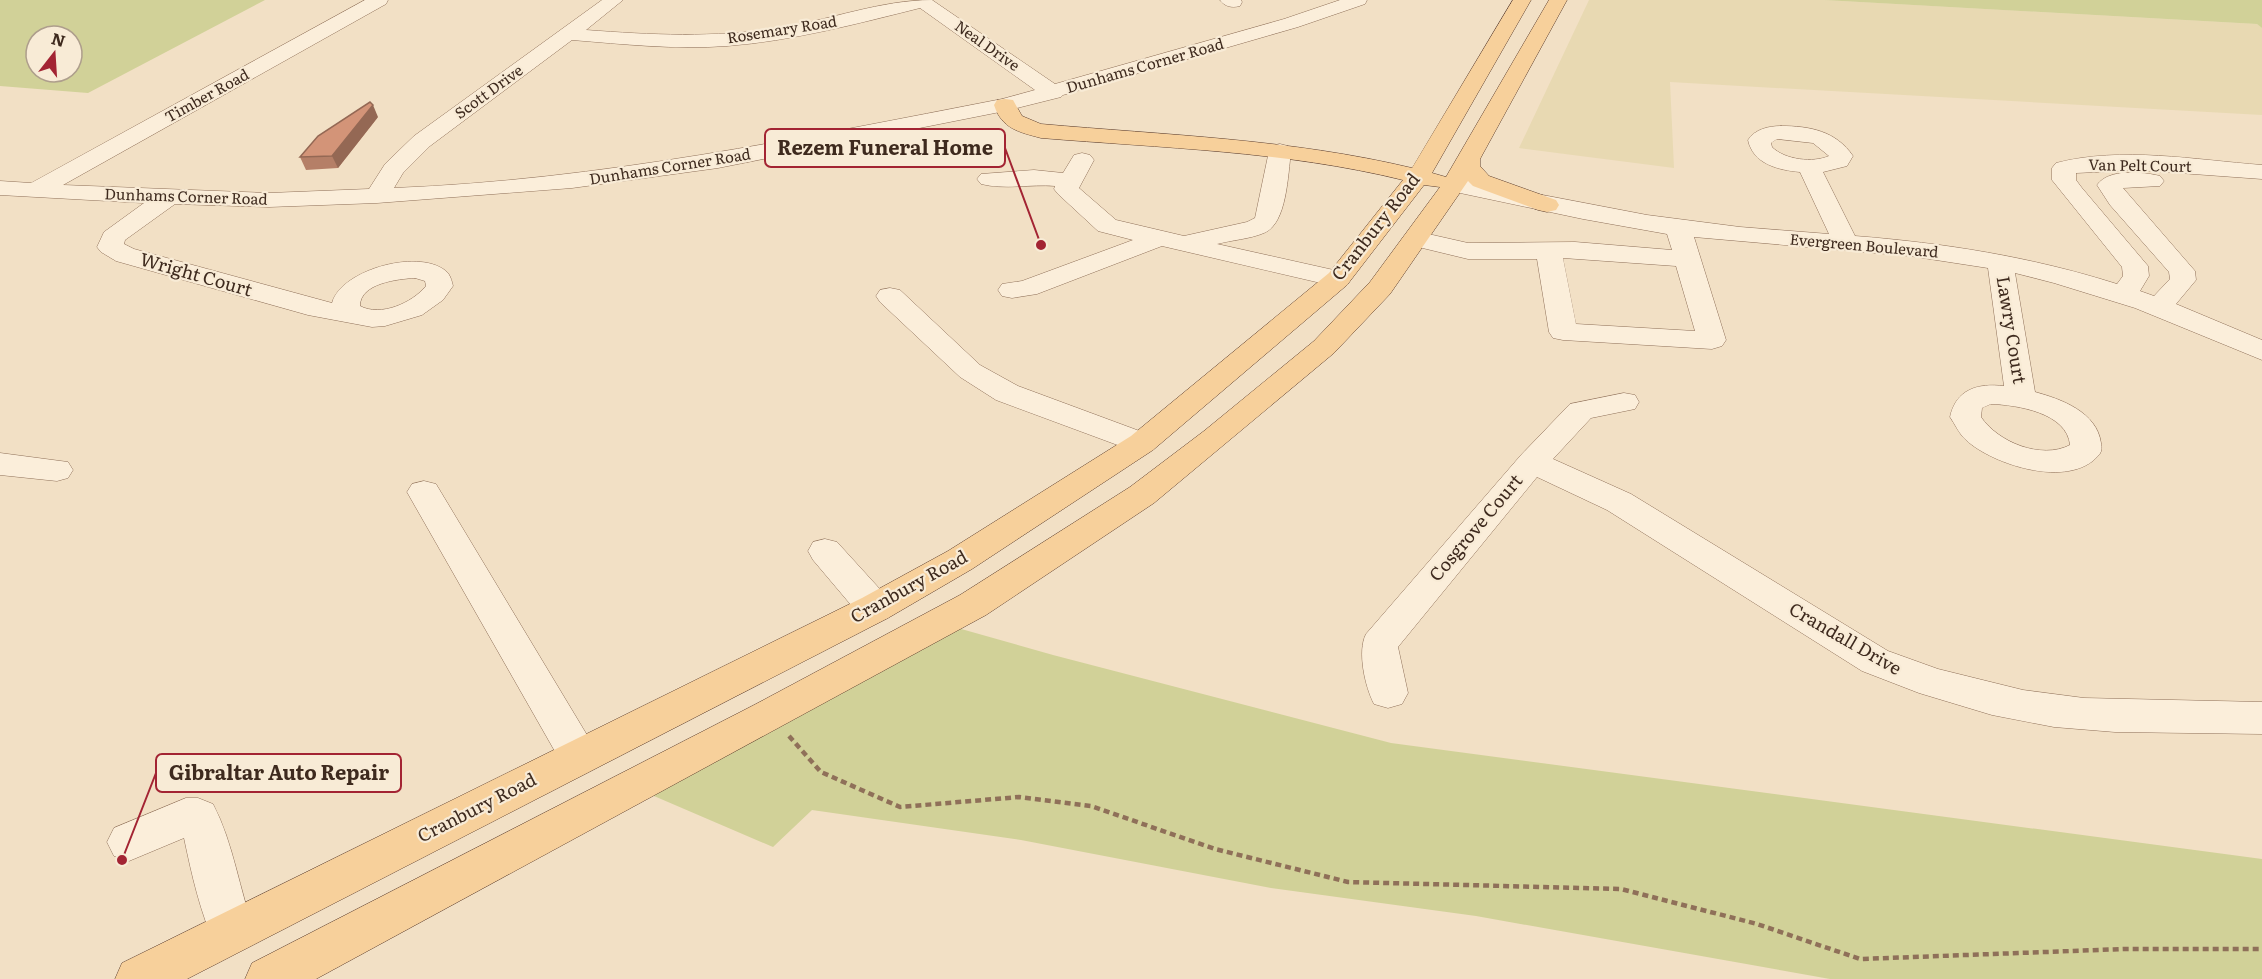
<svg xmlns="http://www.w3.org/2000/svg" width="2262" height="979" font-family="Literata,serif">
<rect width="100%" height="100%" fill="#f2e0c5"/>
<path fill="#e8d9b2" d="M1589 0H1824L2257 24 2262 28V115L1670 82 1674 168 1519 148Z"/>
<path fill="#d1d198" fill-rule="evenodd" d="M0 0H265L88 93 0 86ZM36 36H72V72H36Z
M1824 0H2262V28L2257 24Z
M940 623 1053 655 1391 743 2262 859V979H1830L1476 916 1271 888 1021 840 812 810 773 847 633 787Z"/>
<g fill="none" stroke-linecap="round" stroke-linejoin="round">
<g stroke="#8f7059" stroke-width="1">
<path id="minor" d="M365 0H388L386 4 63 185 269 193 369 189 385 164 414 136 602 0H623L586 30C651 35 714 38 779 28 830 20 881 0 932 0L1055 84 1284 19 1340 0H1367L1365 4 1298 27 1063 95 1061 97 1005 111 718 168 572 188 377 203 269 207 175 204 125 240 124 244 134 249 332 303C341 269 423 247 448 273 451 277 452 282 453 286L443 300 422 315 385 326 372 327 308 315 116 261 101 252 97 247 104 232 144 203 0 195V181L31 183ZM920 8 1035 90 1002 99C801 138 599 180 394 188L403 173 430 146 572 40C623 44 675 50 727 46 792 41 856 24 920 8ZM415 278 425 281 426 286C412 303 381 317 360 306 360 283 398 279 415 278Z
M1220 0H1241L1242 2 1240 6C1232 8 1225 7 1220 0Z
M1781 126C1810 126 1836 131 1853 156L1847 166 1823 172 1855 236C1944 243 2032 257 2117 284L2123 276 2122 267 2052 180V168L2056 163C2122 146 2195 160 2262 165V179L2138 170 2076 173V180L2082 188 2148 266 2149 276 2140 291 2154 296 2170 279 2169 272 2110 205 2097 185C2109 168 2143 172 2160 176L2164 181 2160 186 2123 188 2195 271 2196 280 2176 304 2262 340V360L2135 308 2054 283 2015 273 2035 392C2061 399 2097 412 2101 443 2102 448 2102 452 2098 456 2069 489 1993 465 1966 440 1959 434 1955 424 1950 417 1956 389 1978 383 2004 386L1988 268 1910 256 1694 237 1726 340 1722 346 1712 349 1563 340 1553 338 1549 332 1537 259H1468L1406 244 1402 239 1406 234 1415 231 1468 243 1575 242 1672 250 1667 234 1583 219 1446 190 1442 185 1446 180 1454 178 1647 215 1740 227 1829 234 1800 172C1778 170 1753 164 1748 140 1755 129 1769 126 1781 126ZM1777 139 1813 143 1829 156C1813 163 1785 160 1772 147L1771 143ZM1563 258 1676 266 1695 331 1576 324ZM1991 404C2018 405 2067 413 2070 445 2041 460 1998 442 1981 417L1982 408Z
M1280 144 1288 146 1291 151C1288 174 1287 224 1264 233 1250 239 1232 240 1217 244L1347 273 1351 279 1347 285 1338 287 1162 246 1037 294 1012 298 1002 296 998 290 1002 284 1022 281 1133 240 1098 231 1058 194 1054 189 1055 186C1031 184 1004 190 981 184L977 179 981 174 1034 170 1063 173 1074 155 1082 153 1090 155 1094 160 1079 188 1116 220 1184 236 1247 222 1255 218 1269 151 1272 146Z
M890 288 900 290 980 365 1018 386 1153 436 1158 443 1153 450 1142 453 1131 450 996 400 960 377 880 302 876 296 880 290Z
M1624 393 1635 395 1639 402 1635 409 1591 418 1553 459 1631 494 1888 651 1938 669 2023 690 2084 698 2262 702V734L2115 732 2054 727 1992 715 1919 693 1862 671 1607 510 1537 477 1398 647 1408 693 1402 704 1388 708 1374 704C1365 687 1357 651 1366 634L1521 455 1570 404Z
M0 453 68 462 73 470 68 478 57 481 0 475Z
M424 481 436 484 593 745 599 757 593 769 579 774 565 769 407 492 412 484Z
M825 539 837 542 888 598 893 608 888 618 875 622 862 618 813 560 808 551 813 542Z
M186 798H198L213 804C234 844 239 890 255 932L248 947 232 954 216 947C200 912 192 876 184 838L129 861 114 856 107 842 114 828Z"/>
</g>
<g stroke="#5d3e2e" stroke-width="1">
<path id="major" d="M1513 0H1531L1432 173 1446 177 1549 0H1567L1480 159V166L1489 176 1556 200 1559 205 1556 210 1547 212 1538 210 1473 186 1468 181 1390 294 1334 353 1154 503 986 615 316 979H245L252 963 756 704 960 595 1130 487 1204 431 1314 341 1370 282 1440 187 1424 185 1347 285 1153 450 972 569 888 618 187 979H115L122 963 862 598 948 551 1131 436 1329 273 1403 180C1285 151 1162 148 1041 138 1019 132 1002 129 994 105L997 100 1005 99 1013 100 1022 116 1041 124C1165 135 1291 139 1412 168Z"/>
</g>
<path stroke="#8f7059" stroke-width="4.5" stroke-dasharray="6 4" stroke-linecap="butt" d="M789 736 821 772 900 807 1019 797 1091 806 1215 849 1348 882 1621 889 1757 924 1860 959 2125 949H2262"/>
<use href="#minor" fill="#fbeeda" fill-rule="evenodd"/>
<use href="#major" fill="#f7d09b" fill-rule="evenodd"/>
</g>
<path fill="#b57f67" d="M378 117 338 168 306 170 300 157Z"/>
<path fill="#946854" d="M373 105 378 117 338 168 332 156Z"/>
<path fill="#d39478" stroke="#946854" stroke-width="1.5" d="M370 102 373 105 332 156 300 157 318 136Z"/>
<g text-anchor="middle" stroke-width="4.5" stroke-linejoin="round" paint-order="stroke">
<g font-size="15" fill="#3e2a1e" stroke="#f8ebd6">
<text transform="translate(782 30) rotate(-9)" y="5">Rosemary Road</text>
<text transform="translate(987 46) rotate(35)" y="5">Neal Drive</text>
<text transform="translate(1145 66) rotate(-16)" y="5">Dunhams Corner Road</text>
<text transform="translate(489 92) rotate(-36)" y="5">Scott Drive</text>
<text transform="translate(207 96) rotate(-29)" y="5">Timber Road</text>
<text transform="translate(2140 166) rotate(1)" y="5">Van Pelt Court</text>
<text transform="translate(670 167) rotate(-9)" y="5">Dunhams Corner Road</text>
<text transform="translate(186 197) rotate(2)" y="5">Dunhams Corner Road</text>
<text transform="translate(1864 246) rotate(5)" y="5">Evergreen Boulevard</text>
</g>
<g font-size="18" fill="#3e2a1e" stroke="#f8ebd6">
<text transform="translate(1376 227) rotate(-52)" y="6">Cranbury Road</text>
<text transform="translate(196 275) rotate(16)" y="6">Wright Court</text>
<text transform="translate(2011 330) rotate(81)" y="6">Lawry Court</text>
<text transform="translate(1476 528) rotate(-50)" y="6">Cosgrove Court</text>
<text transform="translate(909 587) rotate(-29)" y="6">Cranbury Road</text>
<text transform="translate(1845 639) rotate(30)" y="6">Crandall Drive</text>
<text transform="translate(477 808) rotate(-27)" y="6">Cranbury Road</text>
</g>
</g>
<path fill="none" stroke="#a32433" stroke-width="2" d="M1041 245L1005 148M122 860L156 773"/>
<g fill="#a32433" stroke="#f8ebd6" stroke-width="2">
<circle cx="1041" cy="245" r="6"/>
<circle cx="122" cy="860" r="6"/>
</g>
<g fill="#f8ebd6" stroke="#a32433" stroke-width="2">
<rect x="765" y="129" width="240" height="38" rx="6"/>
<rect x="156" y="754" width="245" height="38" rx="6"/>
</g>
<g font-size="20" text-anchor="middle" font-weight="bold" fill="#3e2a1e">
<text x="885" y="155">Rezem Funeral Home</text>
<text x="279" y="780">Gibraltar Auto Repair</text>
</g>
<g transform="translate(54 54) rotate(17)"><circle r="28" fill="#f8ebd6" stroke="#ae9e8c" stroke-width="1.5"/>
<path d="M0-4.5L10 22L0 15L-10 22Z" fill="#a32433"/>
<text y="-9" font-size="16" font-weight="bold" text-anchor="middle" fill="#3e2a1e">N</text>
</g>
</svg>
